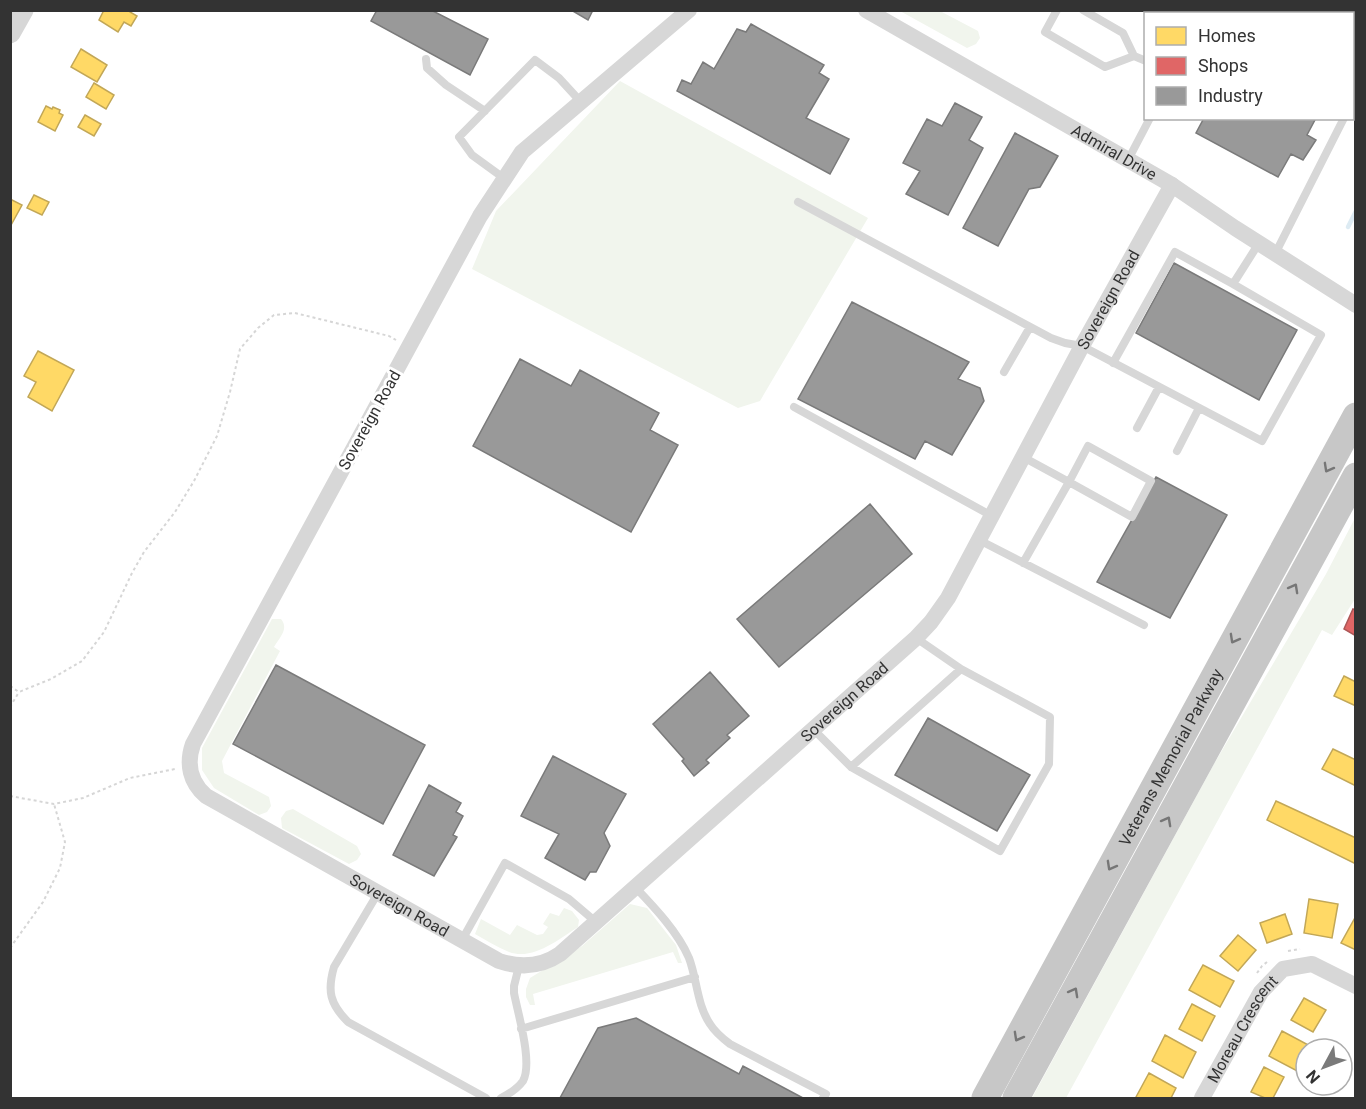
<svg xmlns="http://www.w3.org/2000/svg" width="1366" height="1109" font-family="Roboto,sans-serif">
<rect width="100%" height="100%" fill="#fff"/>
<path fill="#f1f5ed" d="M900 11H940L978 31 980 38 976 44 967 48Z
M620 81 868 218 760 401 738 408 472 269 496 211Z
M1355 518V599L1332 635 1322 630 1066 1098H1032L1214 764 1326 574Z
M272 619H281C289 629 280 637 274 647L280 651 222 761 224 773 269 797 271 806 267 812 259 815 214 788 202 770V748Z
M293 809 357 846 361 854 357 860 349 864 282 828 281 818 286 811Z
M630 904 647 908 676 945 682 963H678L673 952 533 994 535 1005H530L526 997V989L530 978 582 946Z
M564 908 572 911 579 920 578 927C559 939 533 961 509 952 497 947 486 940 475 934L481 919 510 935 517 925 537 935 543 934 548 927 543 924 550 913 559 916Z"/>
<path fill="#ffd966" stroke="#c2a757" stroke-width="1.5" d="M104 10H131L130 12 137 16 131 26 124 22 118 32 99 20Z
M81 49 107 65 97 82 71 67Z
M94 83 114 95 106 109 86 97Z
M46 106 52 109 53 107 60 110 59 113 63 115 55 131 38 122Z
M85 115 101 124 94 136 78 127Z
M34 195 49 202 42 215 27 208Z
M10 199 22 205 10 227Z
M38 351 74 370 52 411 28 397 36 382 24 376Z
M1344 676 1356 682V706L1334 696Z
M1333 749 1356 760V786L1322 769Z
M1276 801 1356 838V864L1267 820Z
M1309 899 1338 904 1332 938 1304 933Z
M1285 914 1292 934 1267 943 1260 923Z
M1356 916V950L1341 943Z
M1238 935 1256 950 1238 971 1220 956Z
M1203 965 1234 981 1220 1007 1189 990Z
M1304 998 1326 1010 1313 1032 1291 1020Z
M1192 1004 1215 1016 1202 1041 1179 1029Z
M1282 1031 1314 1048 1306 1049V1062L1301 1073 1269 1056Z
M1165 1035 1196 1052 1183 1078 1152 1061Z
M1264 1067 1284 1077 1273 1098H1265L1251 1092Z
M1149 1073 1176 1088 1171 1098H1139L1136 1097Z"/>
<path fill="#e06666" stroke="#ac5757" stroke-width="1.5" d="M1353 609 1356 610V636L1344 629Z"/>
<path fill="#999" stroke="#7a7a7a" stroke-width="1.5" d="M377 10H431L488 39 470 75 371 21Z
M571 10H593L588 20Z
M1196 10H1356V44L1352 50V14H1195Z
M751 24 824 65 819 73 829 79 806 118 849 139 830 174 677 91 682 80 691 84 703 62 714 69 737 29 746 32Z
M955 103 982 117 969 140 983 148 948 215 906 194 920 171 903 163 927 119 942 126Z
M1204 118H1316L1307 135 1316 140 1303 160 1291 154 1278 177 1196 133Z
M1015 133 1058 156 1040 187 1029 189 998 246 963 228Z
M1174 263 1297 330 1259 400 1136 333Z
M852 302 969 362 958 379 980 388 984 401 952 455 925 441 915 459 798 399Z
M520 359 571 386 580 370 659 413 650 430 678 445 631 532 473 446Z
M1156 477 1227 515 1170 618 1097 582Z
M870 504 912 554 779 667 737 619Z
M276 665 425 745 383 824 233 744Z
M710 672 749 716 727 735 730 738 706 760 709 763 694 776 682 761 684 759 653 724Z
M928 718 1030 775 997 831 895 775Z
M553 756 626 794 604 833 610 846 596 872H590L585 880 545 858 559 834 521 816Z
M429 785 461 803 456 812 463 816 453 835 457 837 434 876 393 855Z
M636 1018 739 1074 743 1066 803 1098H560L598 1028Z"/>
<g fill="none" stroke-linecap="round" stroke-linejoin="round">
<path stroke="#ddebf3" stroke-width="4.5" d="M1348 227 1356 211"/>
<path stroke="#d6d6d6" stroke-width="2" stroke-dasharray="3 3" stroke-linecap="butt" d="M10 686 19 692 51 679 82 661 104 632 132 573 144 552 175 512 194 481 217 436 230 392 240 349 258 328 274 315 295 313 389 336 396 340
M10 707 19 692
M10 796 54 804 83 798 130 778 175 769
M10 948 43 902 60 868 65 842 54 804
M1288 951 1300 949
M1257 973 1262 966 1267 962"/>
<path stroke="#d7d7d7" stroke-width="8" d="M1057 10 1045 32 1105 67 1134 56
M1083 10 1123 33 1134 56 1146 61
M426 59 427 68 446 85 485 111
M1352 101 1356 95
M1128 160 1150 118
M505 179 472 155 459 137 535 60 559 78 581 102
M798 202 1051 338 1065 343 1082 346 1262 441 1321 335 1233 284 1259 243
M1275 254 1344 118
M1113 363 1175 252 1233 284
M1004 372 1030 327
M794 407 992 516
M1137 428 1159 387
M1088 446 1151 481 1132 517 1069 482Z
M1177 451 1199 408
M1023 457 1069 482 1023 563
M979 540 1144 625
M813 729 851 767 1000 851 1049 764 1050 717 961 669 916 638
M851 767 961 669
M635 887C654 907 678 932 689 958 697 979 697 1005 710 1024 715 1032 722 1038 730 1044L826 1094 823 1098
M378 893 334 967C327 991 330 1004 348 1022L486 1098
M462 940 505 863 569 899 596 922
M521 1029 695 977
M501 1098C509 1094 518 1088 523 1081 533 1063 518 1014 514 993V986L519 966"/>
<g stroke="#d7d7d7" stroke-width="16">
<path id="s1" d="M689 10 522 152 480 216 193 744C186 764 190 782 206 796L499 961C520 968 541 967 560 954L916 638 931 622 948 598 1082 346 1172 185"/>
<path id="s2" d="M866 10 1172 185 1235 228 1356 305"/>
<path id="s3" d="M1202 1098 1261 992 1283 969 1312 964 1356 986"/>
</g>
<path stroke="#d7d7d7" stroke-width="21" d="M10 33 23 10"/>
<g stroke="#c7c7c7" stroke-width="27">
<path id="s4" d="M985 1098 1356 416"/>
<path d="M1016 1098 1356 476"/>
</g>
</g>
<defs><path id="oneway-chevron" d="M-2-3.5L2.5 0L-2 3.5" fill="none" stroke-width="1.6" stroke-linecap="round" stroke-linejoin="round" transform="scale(1.5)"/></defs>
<g stroke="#767676">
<use href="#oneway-chevron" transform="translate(1328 468) rotate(119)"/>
<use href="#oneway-chevron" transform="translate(1294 588) rotate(-61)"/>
<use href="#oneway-chevron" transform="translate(1234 639) rotate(119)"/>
<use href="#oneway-chevron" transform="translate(1167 821) rotate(-61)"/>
<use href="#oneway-chevron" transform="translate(1111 866) rotate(119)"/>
<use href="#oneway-chevron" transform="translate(1074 992) rotate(-61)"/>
<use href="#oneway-chevron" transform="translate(1018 1037) rotate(119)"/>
</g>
<g text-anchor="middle" stroke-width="6" stroke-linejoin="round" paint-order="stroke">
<g font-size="16" fill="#333" stroke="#fff">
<text dy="6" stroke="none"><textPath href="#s2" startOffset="286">Admiral Drive</textPath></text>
<text dy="6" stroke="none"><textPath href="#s1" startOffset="2220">Sovereign Road</textPath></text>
<text transform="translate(369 420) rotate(-61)" y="6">Sovereign Road</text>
<text dy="6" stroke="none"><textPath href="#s1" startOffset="1734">Sovereign Road</textPath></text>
<text dy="6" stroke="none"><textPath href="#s4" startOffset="388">Veterans Memorial Parkway</textPath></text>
<text dy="6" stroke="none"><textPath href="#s1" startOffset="1176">Sovereign Road</textPath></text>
<text dy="6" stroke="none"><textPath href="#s3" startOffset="80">Moreau Crescent</textPath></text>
</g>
</g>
<rect width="1366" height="1109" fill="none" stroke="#333333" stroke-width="24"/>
<rect x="1144" y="12" width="210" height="108" fill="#ffffff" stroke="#adadad" stroke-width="1.5"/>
<rect x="1156" y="27" width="30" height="18" fill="#ffd966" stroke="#adadad" stroke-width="1.5"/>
<text x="1198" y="42" font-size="18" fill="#333333">Homes</text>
<rect x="1156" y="57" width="30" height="18" fill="#e06666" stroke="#adadad" stroke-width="1.5"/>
<text x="1198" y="72" font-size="18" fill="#333333">Shops</text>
<rect x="1156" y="87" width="30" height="18" fill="#999999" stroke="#adadad" stroke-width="1.5"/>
<text x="1198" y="102" font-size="18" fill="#333333">Industry</text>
<g transform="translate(1324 1067) rotate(229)"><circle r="28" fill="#ffffff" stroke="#adadad" stroke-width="1.5"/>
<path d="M0-4.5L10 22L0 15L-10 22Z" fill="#7a7a7a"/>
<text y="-9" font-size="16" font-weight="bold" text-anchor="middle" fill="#333333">N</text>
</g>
</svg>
